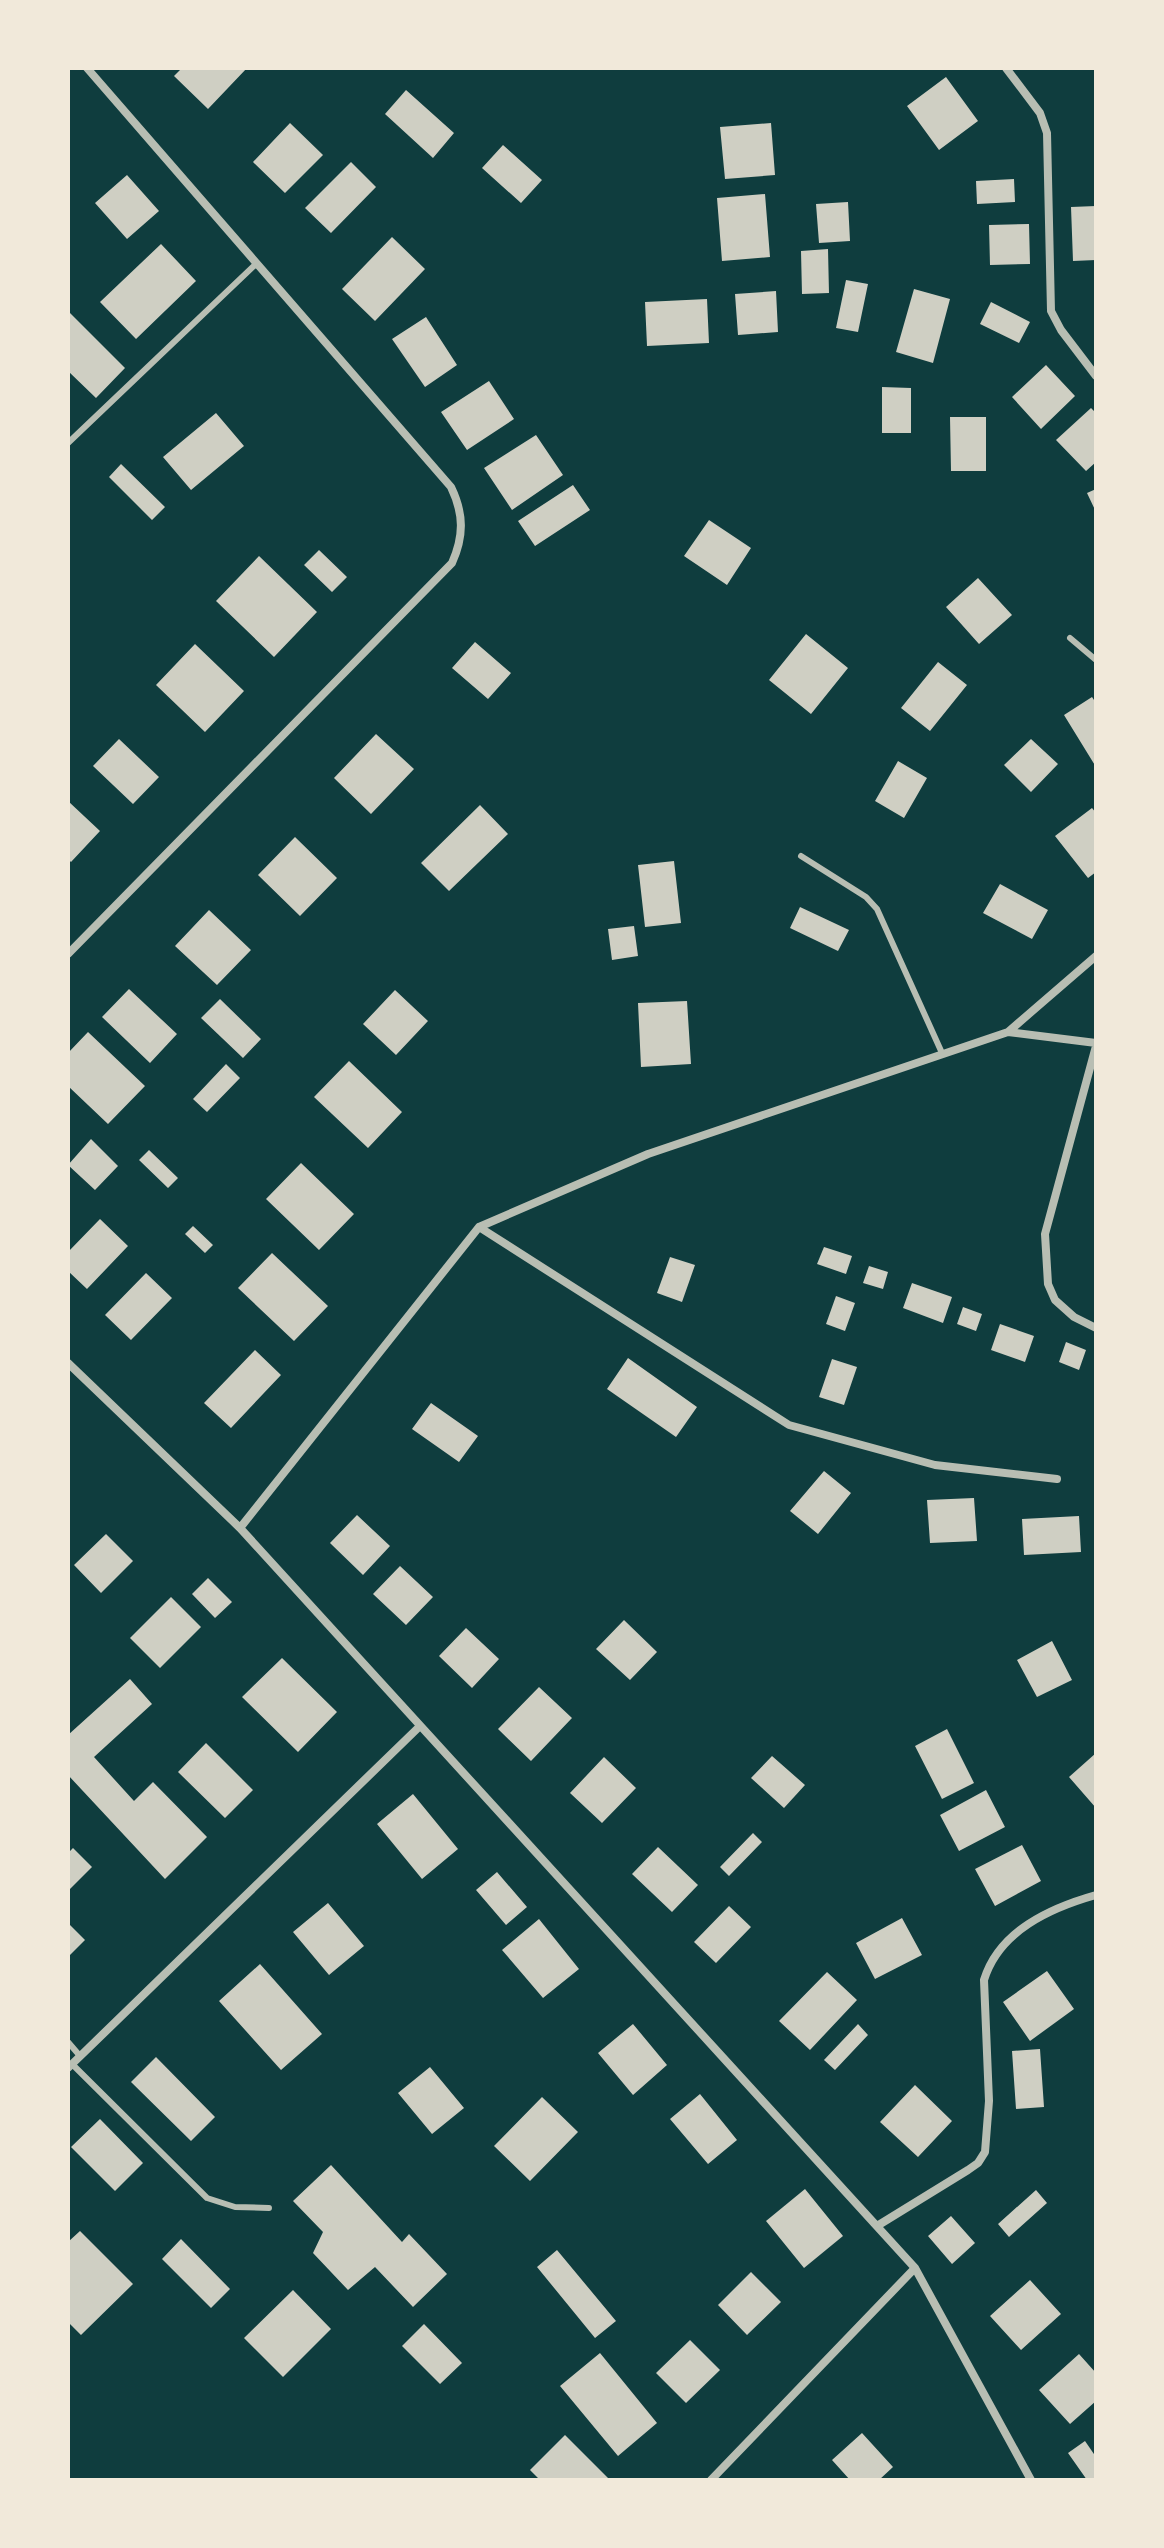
<svg xmlns="http://www.w3.org/2000/svg" width="1164" height="2548" font-family="'Fira Sans Condensed',sans-serif">
<rect width="100%" height="100%" fill="#0f3d3e"/>
<path fill="#cfcfc3" d="M182 68H247L208 109 174 76Z
M946 77 978 121 939 150 907 106Z
M406 90 454 133 433 158 385 114Z
M290 123 323 155 285 193 253 162Z
M771 123 775 175 725 179 720 127Z
M503 145 542 180 521 203 482 168Z
M351 162 376 187 331 233 305 208Z
M127 175 159 211 127 239 95 203Z
M1014 179 1015 202 977 204 976 181Z
M765 194 770 257 722 261 717 198Z
M848 202 850 241 819 243 816 204Z
M1096 206V260L1073 261 1071 207Z
M1029 224 1030 264 990 265 989 225Z
M392 237 425 269 375 321 342 289Z
M161 244 196 281 136 339 100 302Z
M828 249 829 293 802 294 801 251Z
M846 280 868 284 858 332 836 328Z
M914 289 950 299 933 363 896 352Z
M776 291 778 332 738 335 735 294Z
M707 299 709 343 647 346 645 302Z
M991 302 1030 322 1019 343 980 324Z
M68 311 125 368 96 398 68 371Z
M426 317 457 365 425 387 392 339Z
M1046 365 1075 396 1041 429 1012 397Z
M489 381 514 419 467 450 441 412Z
M882 387 911 388V433H882Z
M1091 408 1096 413V462L1086 471 1056 440Z
M216 413 244 446 191 490 163 457Z
M950 417H986V471H951Z
M536 435 563 475 512 510 484 468Z
M121 464 165 507 152 520 109 477Z
M573 485 590 510 535 546 518 521Z
M1096 489V512L1087 493Z
M709 520 751 548 727 585 684 556Z
M319 550 347 577 332 592 304 565Z
M259 556 317 612 274 657 216 601Z
M978 578 1012 615 979 644 946 607Z
M806 634 848 668 811 714 769 680Z
M475 642 511 673 488 699 452 668Z
M195 644 244 691 205 732 156 685Z
M938 662 967 685 930 731 901 708Z
M1092 697 1096 703V767L1064 715Z
M376 734 414 769 371 814 334 778Z
M119 739 159 777 133 804 93 766Z
M1031 739 1058 764 1031 792 1004 765Z
M898 761 927 778 904 818 875 801Z
M68 801 100 831 71 862 68 859Z
M480 805 508 834 449 891 421 863Z
M1092 808 1096 813V872L1088 878 1055 836Z
M295 837 337 878 300 916 258 875Z
M674 861 681 923 645 927 638 865Z
M1000 884 1048 910 1032 939 983 913Z
M800 907 849 930 838 951 790 928Z
M209 910 251 950 217 985 175 946Z
M634 926 638 956 612 960 608 929Z
M129 989 177 1034 150 1063 102 1017Z
M395 990 428 1021 396 1055 363 1024Z
M220 999 261 1039 243 1058 201 1018Z
M687 1001 691 1064 641 1067 638 1003Z
M88 1032 145 1086 108 1124 68 1086V1053Z
M349 1061 402 1112 368 1148 314 1097Z
M226 1064 240 1078 207 1112 193 1099Z
M91 1139 118 1166 95 1190 68 1165Z
M149 1150 178 1178 168 1188 139 1160Z
M301 1163 354 1214 319 1250 266 1199Z
M100 1219 128 1246 87 1289 68 1271V1252Z
M193 1226 213 1245 205 1253 185 1234Z
M824 1247 852 1256 846 1274 817 1264Z
M272 1253 328 1306 294 1341 238 1288Z
M670 1257 695 1265 682 1302 657 1293Z
M869 1266 888 1272 883 1289 863 1283Z
M146 1273 172 1298 131 1340 105 1315Z
M912 1283 952 1297 943 1323 903 1308Z
M836 1296 855 1303 845 1331 826 1324Z
M963 1307 982 1314 976 1331 957 1324Z
M1000 1324 1034 1336 1025 1362 991 1350Z
M1066 1342 1086 1350 1079 1370 1059 1362Z
M255 1350 281 1375 231 1428 204 1403Z
M628 1358 697 1407 676 1437 607 1389Z
M832 1359 857 1367 844 1405 819 1397Z
M431 1403 478 1436 459 1462 412 1429Z
M824 1471 851 1493 818 1534 790 1511Z
M974 1498 977 1541 930 1543 927 1500Z
M357 1515 390 1546 363 1575 330 1543Z
M1079 1516 1081 1552 1024 1555 1022 1519Z
M106 1534 133 1561 101 1593 74 1565Z
M400 1566 433 1597 406 1625 373 1594Z
M208 1578 232 1602 215 1618 192 1594Z
M171 1597 201 1627 160 1668 130 1638Z
M624 1620 657 1652 630 1680 596 1649Z
M466 1628 499 1659 472 1688 439 1656Z
M1052 1641 1072 1680 1037 1697 1017 1660Z
M282 1658 337 1712 298 1752 242 1697Z
M130 1679 152 1704 94 1757 134 1801 153 1782 207 1837 165 1879 68 1775V1735Z
M539 1687 572 1718 531 1761 498 1729Z
M947 1729 974 1783 942 1799 915 1746Z
M206 1743 253 1790 225 1818 178 1772Z
M1096 1753V1808L1069 1777Z
M772 1756 805 1785 784 1808 751 1778Z
M604 1757 636 1788 602 1823 570 1793Z
M986 1790 1005 1827 959 1851 940 1815Z
M413 1794 458 1849 422 1879 377 1824Z
M753 1833 762 1842 729 1876 720 1867Z
M1022 1845 1041 1881 995 1906 975 1869Z
M658 1847 698 1885 672 1912 632 1874Z
M73 1848 92 1867 68 1891V1853Z
M497 1872 527 1907 506 1925 476 1890Z
M328 1903 364 1946 329 1975 293 1932Z
M729 1906 751 1927 716 1963 694 1942Z
M902 1918 922 1955 875 1979 856 1943Z
M539 1919 579 1969 543 1998 502 1950Z
M68 1923 85 1940 68 1957Z
M260 1964 322 2034 281 2070 219 2001Z
M1047 1971 1074 2009 1030 2041 1003 2002Z
M827 1972 857 2000 810 2050 779 2021Z
M633 2024 667 2065 633 2095 598 2053Z
M858 2024 868 2035 835 2070 824 2060Z
M1040 2049 1044 2107 1016 2109 1012 2051Z
M156 2057 215 2117 191 2141 131 2082Z
M430 2067 464 2108 432 2134 398 2093Z
M915 2085 952 2121 918 2157 880 2122Z
M700 2094 737 2140 708 2164 670 2119Z
M542 2097 578 2132 530 2181 494 2146Z
M100 2119 143 2163 115 2191 71 2147Z
M331 2165 402 2242 409 2234 447 2274 413 2307 375 2267 348 2290 313 2253 323 2232 293 2201Z
M805 2189 843 2236 804 2268 766 2221Z
M1036 2190 1047 2203 1009 2237 998 2224Z
M951 2216 975 2243 952 2264 928 2236Z
M80 2231 133 2284 81 2335 68 2322V2242Z
M181 2239 230 2289 211 2308 162 2259Z
M557 2250 616 2321 595 2338 537 2267Z
M751 2272 781 2302 747 2335 718 2305Z
M1030 2280 1061 2314 1021 2350 990 2316Z
M293 2290 331 2329 283 2377 244 2338Z
M424 2324 462 2363 440 2384 402 2346Z
M690 2340 720 2370 686 2403 656 2373Z
M600 2353 657 2423 618 2456 560 2386Z
M1079 2354 1096 2373V2401L1070 2424 1039 2390Z
M862 2433 893 2467 879 2480H850L832 2460Z
M565 2435 610 2480H540L530 2470Z
M1085 2441 1096 2457V2480H1087L1068 2453Z"/>
<g fill="none" stroke-linecap="round" stroke-linejoin="round">
<path stroke="#b8beb3" stroke-width="6" d="M68 443 257 263
M1070 638 1096 660
M801 856 866 897 877 909 942 1053
M68 2042 80 2056
M72 2064 207 2198 235 2207 269 2208"/>
<path stroke="#b8beb3" stroke-width="8" d="M1006 68 1040 113 1047 133 1051 311 1061 330 1096 376
M68 954 452 563C464 536 464 514 451 487L87 68
M1008 1032 1096 956
M1096 1046 1045 1234 1048 1284 1055 1300 1074 1317 1096 1328
M479 1227 789 1425 935 1465 1057 1479
M68 1363 240 1528 915 2268 1031 2480
M240 1528 479 1227 648 1154 1008 1032 1096 1043
M68 2068 420 1726
M877 2226 968 2170 978 2163 985 2152 989 2101 984 1980C999 1931 1050 1908 1096 1895
M711 2480 915 2268"/>
</g>
<rect width="1164" height="2548" fill="none" stroke="#f1e9da" stroke-width="140"/>
</svg>
